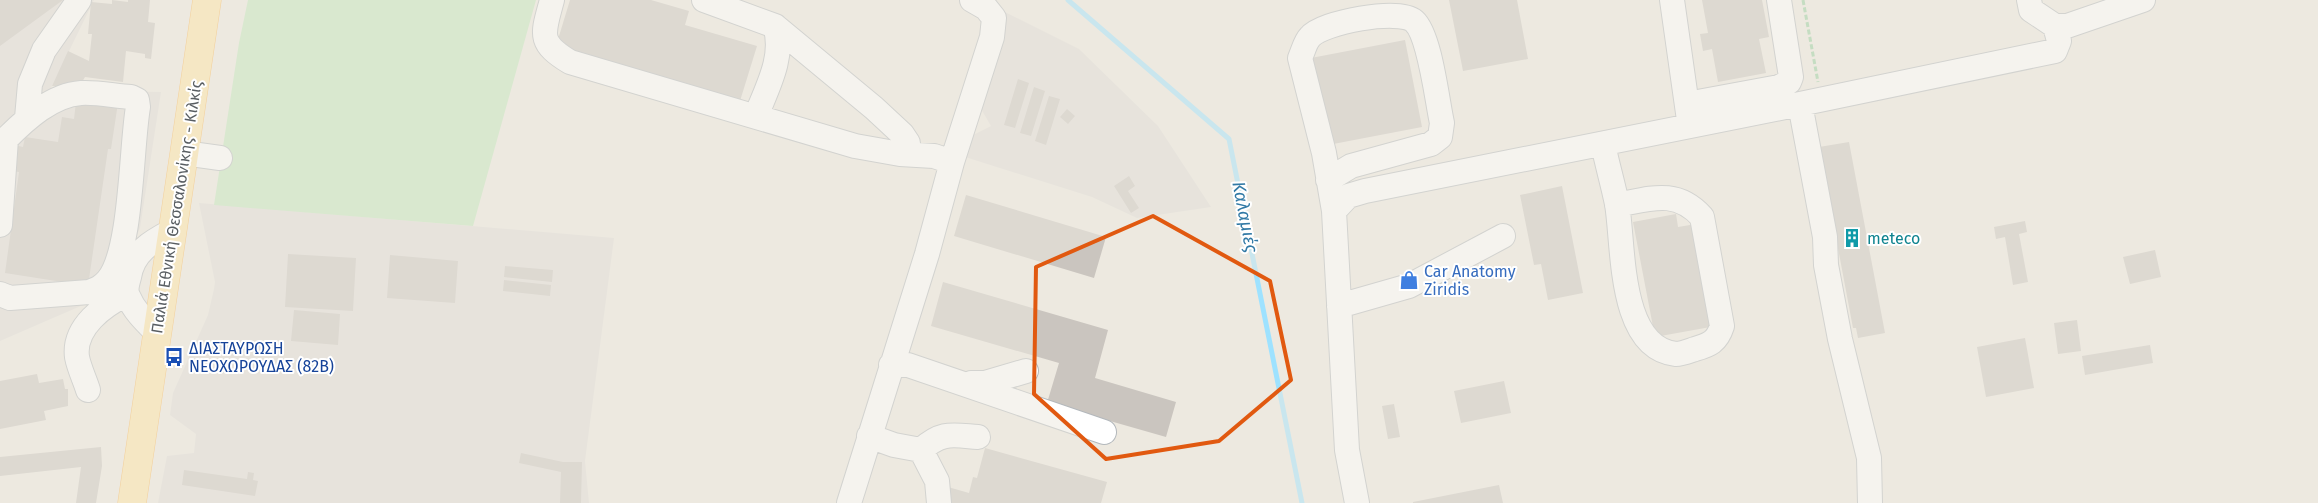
<svg xmlns="http://www.w3.org/2000/svg" width="2318" height="503" font-family="'Fira Sans',sans-serif">
<rect width="100%" height="100%" fill="#ede9e0"/>
<path fill="#e0dcd8" d="M0 0H94L50 90 161 92 140 228 113 292 0 341Z
M1005 12 1079 49 1158 126 1211 207 1137 218 1092 197 962 156 967 138 991 126 977 102Z
M199 203 614 238 585 461 589 503H158L167 456 194 453 196 434 170 415 173 393 208 315 214 289 215 282Z"/>
<path fill="#c0e7ba" d="M248 0H536L473 226 214 205 239 43Z"/>
<g fill="none" stroke-linecap="round" stroke-linejoin="round">
<path stroke="#9ee2ff" stroke-width="5" d="M1068 0 1229 139 1302 503"/>
</g>
<path fill="#cac5bf" d="M0 0H63L0 46Z
M112 0 128 2V0H150L148 22 155 23 151 59 145 58V54L126 51 123 82 85 77 79 87 52 86 68 51 89 61 92 34H88L91 2 112 4Z
M570 0H651L689 11 685 25 757 46 740 101 556 46Z
M1449 0H1517L1528 59 1463 71Z
M1702 0H1762L1769 37 1759 39 1766 73 1718 82 1712 49 1703 51 1700 34 1708 33Z
M1405 40 1422 127 1328 145 1311 58Z
M1018 79 1029 83 1015 128 1004 125Z
M1034 87 1045 91 1031 136 1020 133Z
M1049 96 1060 99 1046 145 1035 141Z
M76 102 118 103 111 149H108L88 286 5 273 19 172 11 171 14 145 23 147 25 137 58 142 62 117 74 119Z
M1067 109 1075 116 1068 124 1060 117Z
M1849 142 1885 333 1858 338 1856 328H1853L1819 147Z
M1129 176 1135 186 1128 191 1139 208 1131 213 1114 186Z
M1562 186 1583 293 1548 300 1541 264 1534 265 1520 195Z
M966 195 1106 237 1094 278 954 236Z
M1676 214 1678 227 1696 224 1716 326 1655 337 1633 222Z
M2025 221 2027 232 2019 234 2028 282 2013 285 2005 237 1996 239 1994 227Z
M2155 250 2161 277 2130 284 2123 257Z
M288 254 356 258 353 311 285 307Z
M390 255 458 261 455 303 387 298Z
M505 266 553 270 552 282 504 277Z
M504 280 551 285 550 296 503 291Z
M943 282 1108 330 1095 378 1176 402 1166 437 1047 403 1059 363 931 326Z
M294 310 340 314 338 345 291 341Z
M2077 320 2081 351 2058 354 2054 323Z
M2025 338 2034 388 1986 397 1977 347Z
M2150 345 2153 363 2085 375 2082 356Z
M37 374 39 383 63 379 65 389H68V406L44 411 46 420 0 429V381Z
M1504 381 1511 413 1461 423 1454 391Z
M1394 404 1400 437 1388 439 1382 406Z
M101 447 102 466 96 503H76L81 467 0 476V457Z
M985 448 1107 482 1101 503H943L948 487 969 493 973 477 977 478Z
M521 453 563 462H582L581 503H560L561 472 519 463Z
M184 470 247 479 248 472 254 473 253 480 258 481 255 496 182 485Z
M1499 485 1503 503H1413V502Z"/>
<g fill="none" stroke-linecap="round" stroke-linejoin="round">
<g stroke="#b3b8bc" stroke-width="26">
<path id="minor" d="M552 0C543 34 537 42 570 62L855 146 900 154 934 156 952 162
M704 0 775 26 874 108 902 134 908 143V153
M1672 0 1689 120
M2055 26H2067L2143 0
M1687 104 1779 87 1789 82 1791 77 1779 0
M1800 104 1825 237 1826 265 1840 339 1869 458 1870 503
M756 116C767 88 785 56 775 26
M27 118 30 84 44 50 79 0
M1603 144C1607 164 1613 184 1617 204 1624 245 1618 348 1676 354 1682 354 1689 351 1695 349 1709 345 1717 342 1722 326L1702 217C1676 188 1650 199 1617 205
M184 153 220 158
M1328 180 1351 166 1431 144 1440 137 1442 123C1437 101 1430 35 1414 21 1399 8 1322 22 1310 37 1305 42 1303 52 1300 58L1324 153 1334 211
M0 225 6 139C26 119 52 95 81 93 97 92 115 96 131 97L137 100 138 107C131 147 132 251 108 280 102 287 97 289 89 292L10 298 0 294
M1339 306 1409 286 1503 236
M157 333C146 322 134 311 128 296 125 290 127 284 129 277 133 252 151 242 172 231
M891 365H908L1104 432
M971 383H985L1026 371
M88 390C85 380 79 368 77 357 73 327 104 305 127 294
M869 436 894 445 921 450C942 431 952 435 978 437
M921 450 937 481 939 503
M849 503 927 254 952 162 992 37 994 18 986 8 972 0
M1357 503 1347 450 1334 211 1348 196 1365 191 1800 104 2055 51 2059 41 2055 26 2031 10 2029 0"/>
</g>
<g stroke="#fab34c" stroke-width="29">
<path id="major" d="M132 503 207 0"/>
</g>
<path stroke="#95ce9d" stroke-width="3" stroke-dasharray="5 2.5" stroke-linecap="butt" d="M1803 0 1818 82"/>
<use href="#minor" stroke="#fff" stroke-width="24"/>
<use href="#major" stroke="#ffe4a3" stroke-width="28"/>
</g>
<path d="M0 0H2318V503H0ZM1153 216 1270 281 1291 380 1219 441 1106 459 1034 394 1036 267Z" fill="#ede9e0" fill-opacity=".55" fill-rule="evenodd"/>
<path fill="none" stroke="#e15910" stroke-width="4" stroke-linejoin="round" d="M1153 216 1270 281 1291 380 1219 441 1106 459 1034 394 1036 267Z"/>
<defs>
<g id="building-bare" transform="scale(1.5)"><path d="M-4-6H4V6H1V3H-1V6H-4ZM-2.5-4.3h1.7v1.8h-1.7ZM.8-4.3h1.7v1.8H.8ZM-2.5-1h1.7V.8h-1.7ZM.8-1h1.7V.8H.8Z" fill="#0f9aa8" stroke="#fff" stroke-width="2.5" paint-order="stroke"/></g>
<g id="shop-bare" transform="scale(1.5)"><path d="M-5-2.5h2.3a2.7 3.5 0 0 1 5.4 0H5L5.5 6h-11ZM-1.5-2.5h3a1.5 2.3 0 0 0-3 0Z" fill="#3f7fe0" stroke="#fff" stroke-width="2.5" paint-order="stroke"/></g>
<g id="bus-bare" transform="scale(1.5)"><path d="M-5-6H5V4H4V6H2V4H-2V6H-4V4H-5ZM-3.5-4V0h7V-4ZM-3.5 1.2v1.5H-2V1.2ZM2 1.2v1.5H3.5V1.2Z" fill="#1a4fb4" stroke="#fff" stroke-width="2.5" paint-order="stroke"/></g>
</defs>
<g fill-rule="evenodd">
<use href="#building-bare" x="1852" y="238"/>
<use href="#shop-bare" x="1409" y="280"/>
<use href="#bus-bare" x="174" y="357"/>
</g>
<g text-anchor="middle" stroke-width="4" stroke-linejoin="round" paint-order="stroke">
<g font-size="16" fill="#595e62" stroke="#fff">
<text transform="translate(176 207) rotate(-81)" y="6">Παλιά Εθνική Θεσσαλονίκης - Κιλκίς</text>
</g>
<g font-size="16" fill="#0d838f" stroke="#fff" text-anchor="start">
<text x="1867" y="244">meteco</text>
</g>
<g font-size="16" fill="#366cbe" stroke="#fff" text-anchor="start">
<text x="1424" y="277">Car Anatomy<tspan x="1424" dy="18">Ziridis</tspan></text>
</g>
<g font-size="16" fill="#164399" stroke="#fff" text-anchor="start">
<text x="189" y="354">ΔΙΑΣΤΑΥΡΩΣΗ<tspan x="189" dy="18">ΝΕΟΧΩΡΟΥΔΑΣ (82Β)</tspan></text>
</g>
<g font-size="18" font-style="italic" fill="#3179a5" stroke="#fff">
<text transform="translate(1245 217) rotate(79)" y="6">Καλαμιές</text>
</g>
</g>
</svg>
